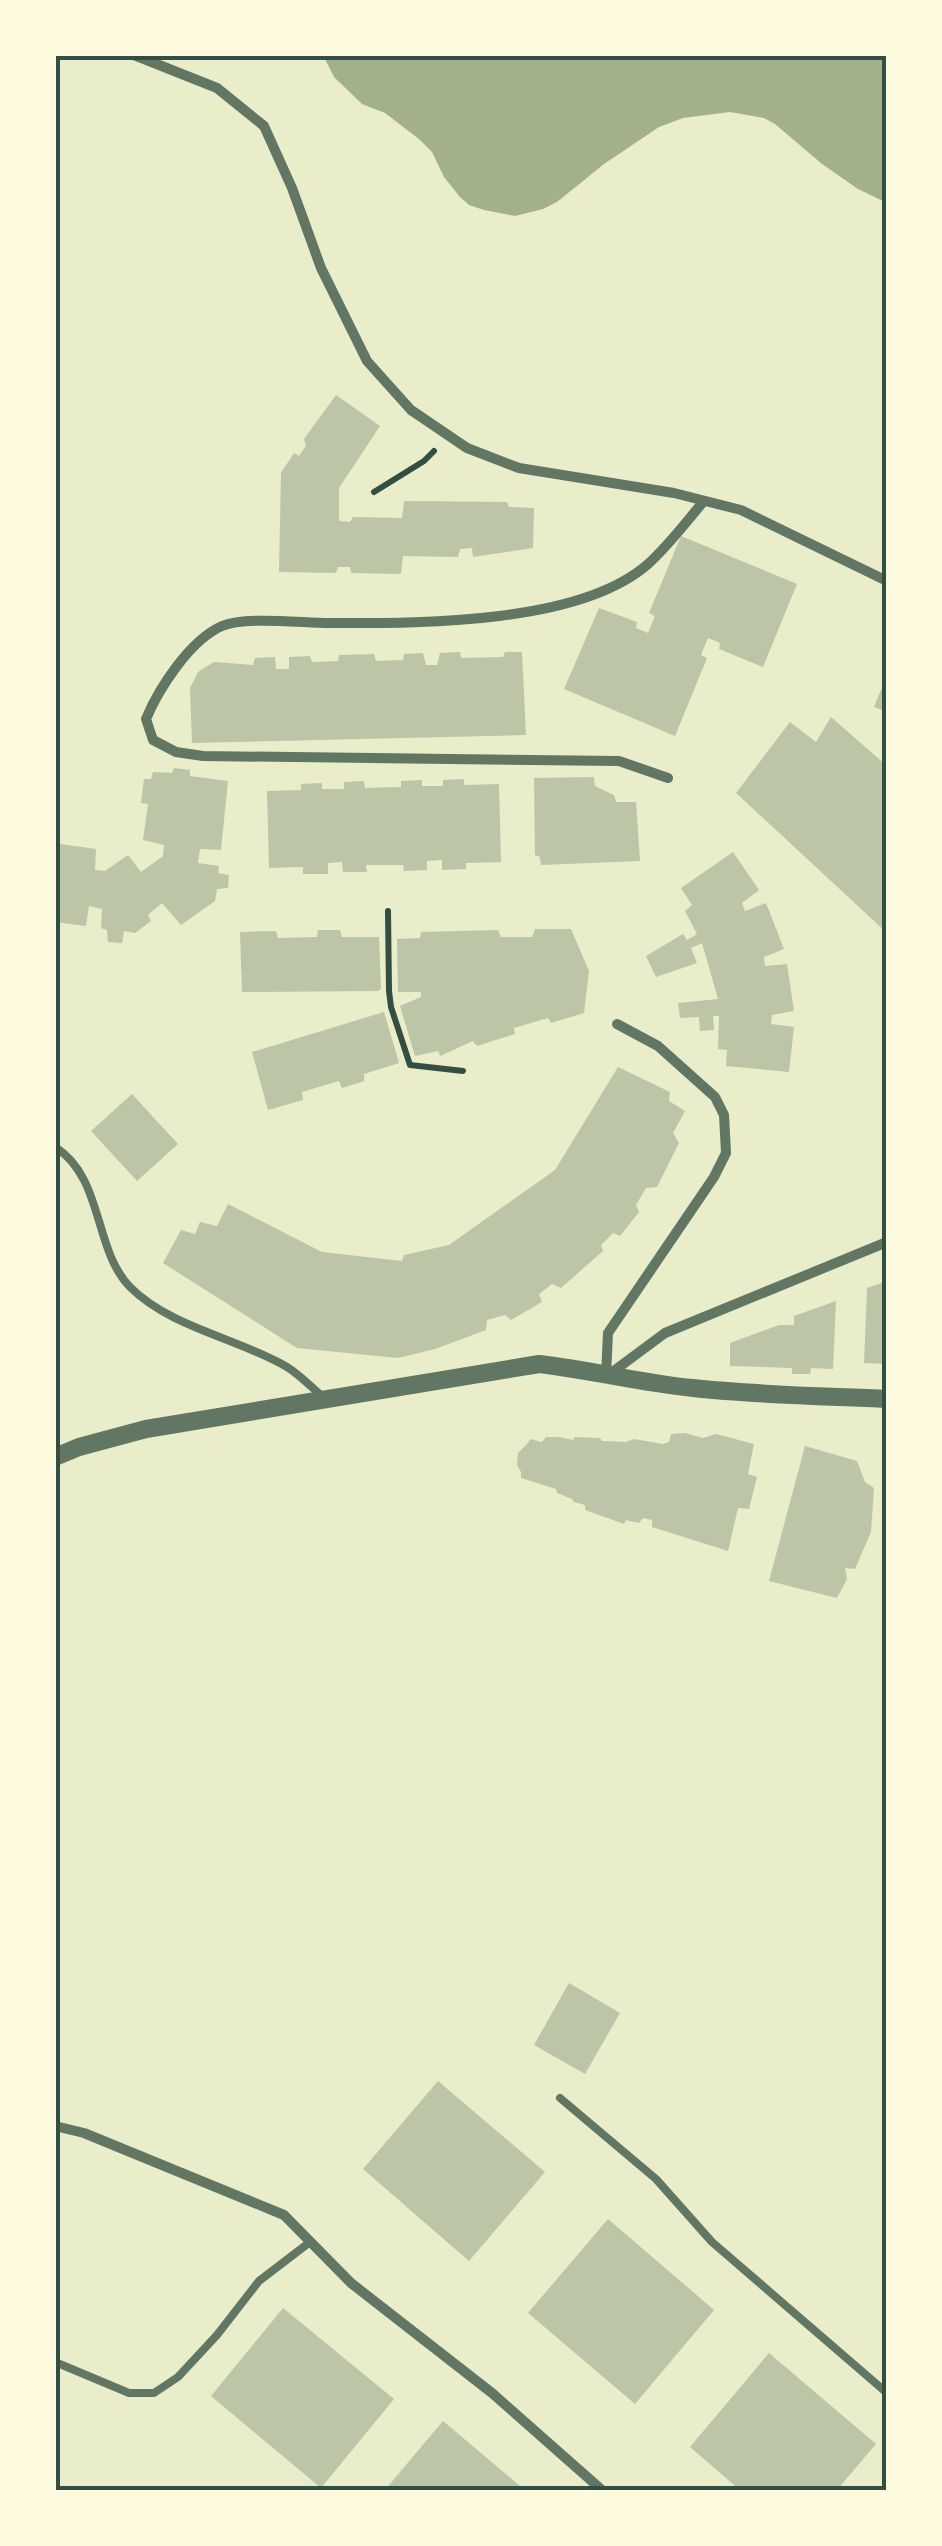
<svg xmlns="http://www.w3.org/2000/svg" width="942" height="2546" font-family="Quicksand,sans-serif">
<rect width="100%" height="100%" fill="#e9edc9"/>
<path fill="#a3b18a" d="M323 55H887V203L858 189 822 164 775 124 764 118 730 112 683 118 659 127 604 164 557 202 543 209 515 216 484 210 469 205 460 197 444 177 432 152 419 139 385 113 362 104 334 77Z"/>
<path fill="#bcc5a7" d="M336 395 380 426 339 488V521L350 522 353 517 402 518 404 501 507 502 509 507 534 508 533 548 473 557 472 548 460 549 458 557 403 556 401 574 351 573 350 567H338L336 573 279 572 281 473 294 453 299 456 306 446 304 439Z
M681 536 797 584 763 667 719 649 720 643 708 638 701 655 707 658 675 736 564 689 599 608 637 622 636 628 648 633 655 616 649 613Z
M460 652 461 658 503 657 505 652H522L526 735 192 743 190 688 198 672 214 662 253 665 255 658 275 657 276 669H289V657L310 656 312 662 338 661 339 655 374 654 376 661 403 660 404 654 423 653 426 665H437L440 653Z
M887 675V712L874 707Z
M831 717 887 766V933L736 793 790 722 816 742Z
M174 768 190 770V776L228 781 221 850 200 849 198 863 219 866 218 873 229 875 228 888 217 889 215 901 181 925 162 903 148 915 151 921 135 933 124 931 122 943 108 942 107 930 101 928 102 909 89 906 86 926 55 922V835H59L60 844 96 849 95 870 105 871 128 855 141 872 163 856 164 845 143 840 148 804 141 803 144 779H151L153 772 172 773Z
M594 777 595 786 614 795 616 802H636L640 861 541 865 540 857 535 855 534 778Z
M464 779V785L499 784 501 862 466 863V869L442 870V860L427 861V870L404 871 403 865H366L367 872H343L342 862 328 863V874H303V867L269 868 267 791 301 790V784L322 783V789H344V782L364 781 365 788 401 787V781L422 780V786H443V780Z
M733 852 759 890 742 903 745 911 766 903 784 949 764 957 765 966 787 964 794 1011 772 1015 771 1024 794 1027 789 1072 726 1066 727 1050 718 1049 719 1016H713L714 1030 700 1031 699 1017 680 1018 678 1003 718 999 702 943 691 948 697 963 656 977 646 956 683 934 687 940 697 934 685 911 692 905 681 888Z
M535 929H571L589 971 584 1013 551 1023 548 1018 514 1028 515 1034 477 1046 473 1041 440 1056 438 1051 415 1056 400 1006 421 997V992H398L397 939 420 938 421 932 498 930 501 937H532Z
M318 930H340L342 937H379L381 988 379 991 242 992 240 932 276 931 278 938 317 937Z
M384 1012 399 1063 364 1074V1081L342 1088 339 1081 302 1092 303 1100 268 1110 252 1052Z
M618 1067 670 1092 669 1101 685 1111 673 1133 679 1143 657 1187 646 1188 636 1205 639 1212 620 1236 613 1233 601 1245 603 1251 561 1288 552 1284 539 1294 542 1302 511 1320 505 1315 487 1320 486 1330 435 1349 398 1358 297 1348 163 1263 181 1230 195 1234 200 1222 217 1226 228 1204 322 1252 402 1261 404 1255 449 1245 555 1170Z
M132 1094 178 1144 137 1181 91 1131Z
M887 1281V1364L864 1363 867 1288Z
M836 1301 833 1369 811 1368 810 1374H792V1368L730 1366V1343L779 1325H794V1316Z
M685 1433 703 1438 716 1434 754 1444 748 1474 757 1477 749 1509 738 1508 728 1551 652 1527V1520L643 1518 639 1523 626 1520 624 1524 585 1510V1505L574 1502 572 1499 557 1493 556 1489 521 1478V1472L517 1465 518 1453 528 1443 530 1439 542 1442 546 1437H559L573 1440 575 1437 600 1438 602 1441 626 1442 634 1439 663 1444 669 1442 671 1434Z
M805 1446 857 1461 865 1482 874 1488 871 1532 855 1569 845 1568 847 1579 837 1598 769 1581Z
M569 1983 620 2013 585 2074 534 2045Z
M438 2081 545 2172 469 2261 363 2169Z
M608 2219 714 2310 635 2404 528 2313Z
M283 2308 394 2399 321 2488 211 2396Z
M769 2353 876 2444 836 2491H741L690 2447Z
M443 2421 526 2491H384Z"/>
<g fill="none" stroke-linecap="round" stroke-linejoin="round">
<path stroke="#344e41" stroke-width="6" d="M374 492 424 461 434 451
M388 911 389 991 391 1007 410 1065 463 1071"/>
<path stroke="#617663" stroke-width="8" d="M55 1147C104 1178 93 1249 130 1287 171 1328 238 1338 287 1367 300 1375 311 1387 323 1397
M560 2098 656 2179 712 2242 887 2393
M55 2362 129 2393H154L178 2377 217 2335 259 2281 310 2242"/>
<path stroke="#617663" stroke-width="10" d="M134 55 217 88 264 126 292 188 321 268 367 361 411 410 467 448 519 468 674 493 741 510 887 581
M668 778 619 761 203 756 176 752 153 740 146 719C159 688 190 640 222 626 245 616 302 623 329 623 418 623 579 625 648 564 669 545 686 522 704 501
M606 1375 608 1333 714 1177 726 1153 724 1115 715 1097 658 1046 617 1024
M607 1376 665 1333 887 1242
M55 2126 84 2133 284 2215 351 2283 492 2393 603 2491"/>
<path stroke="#617663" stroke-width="18" d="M55 1457 79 1447 146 1429 539 1364C591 1370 641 1383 693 1388 757 1395 822 1396 887 1399"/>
</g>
<rect width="942" height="2546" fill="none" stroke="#fefae0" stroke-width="115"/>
<rect x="58" y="58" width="826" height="2430" fill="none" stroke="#344e41" stroke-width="4"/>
</svg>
